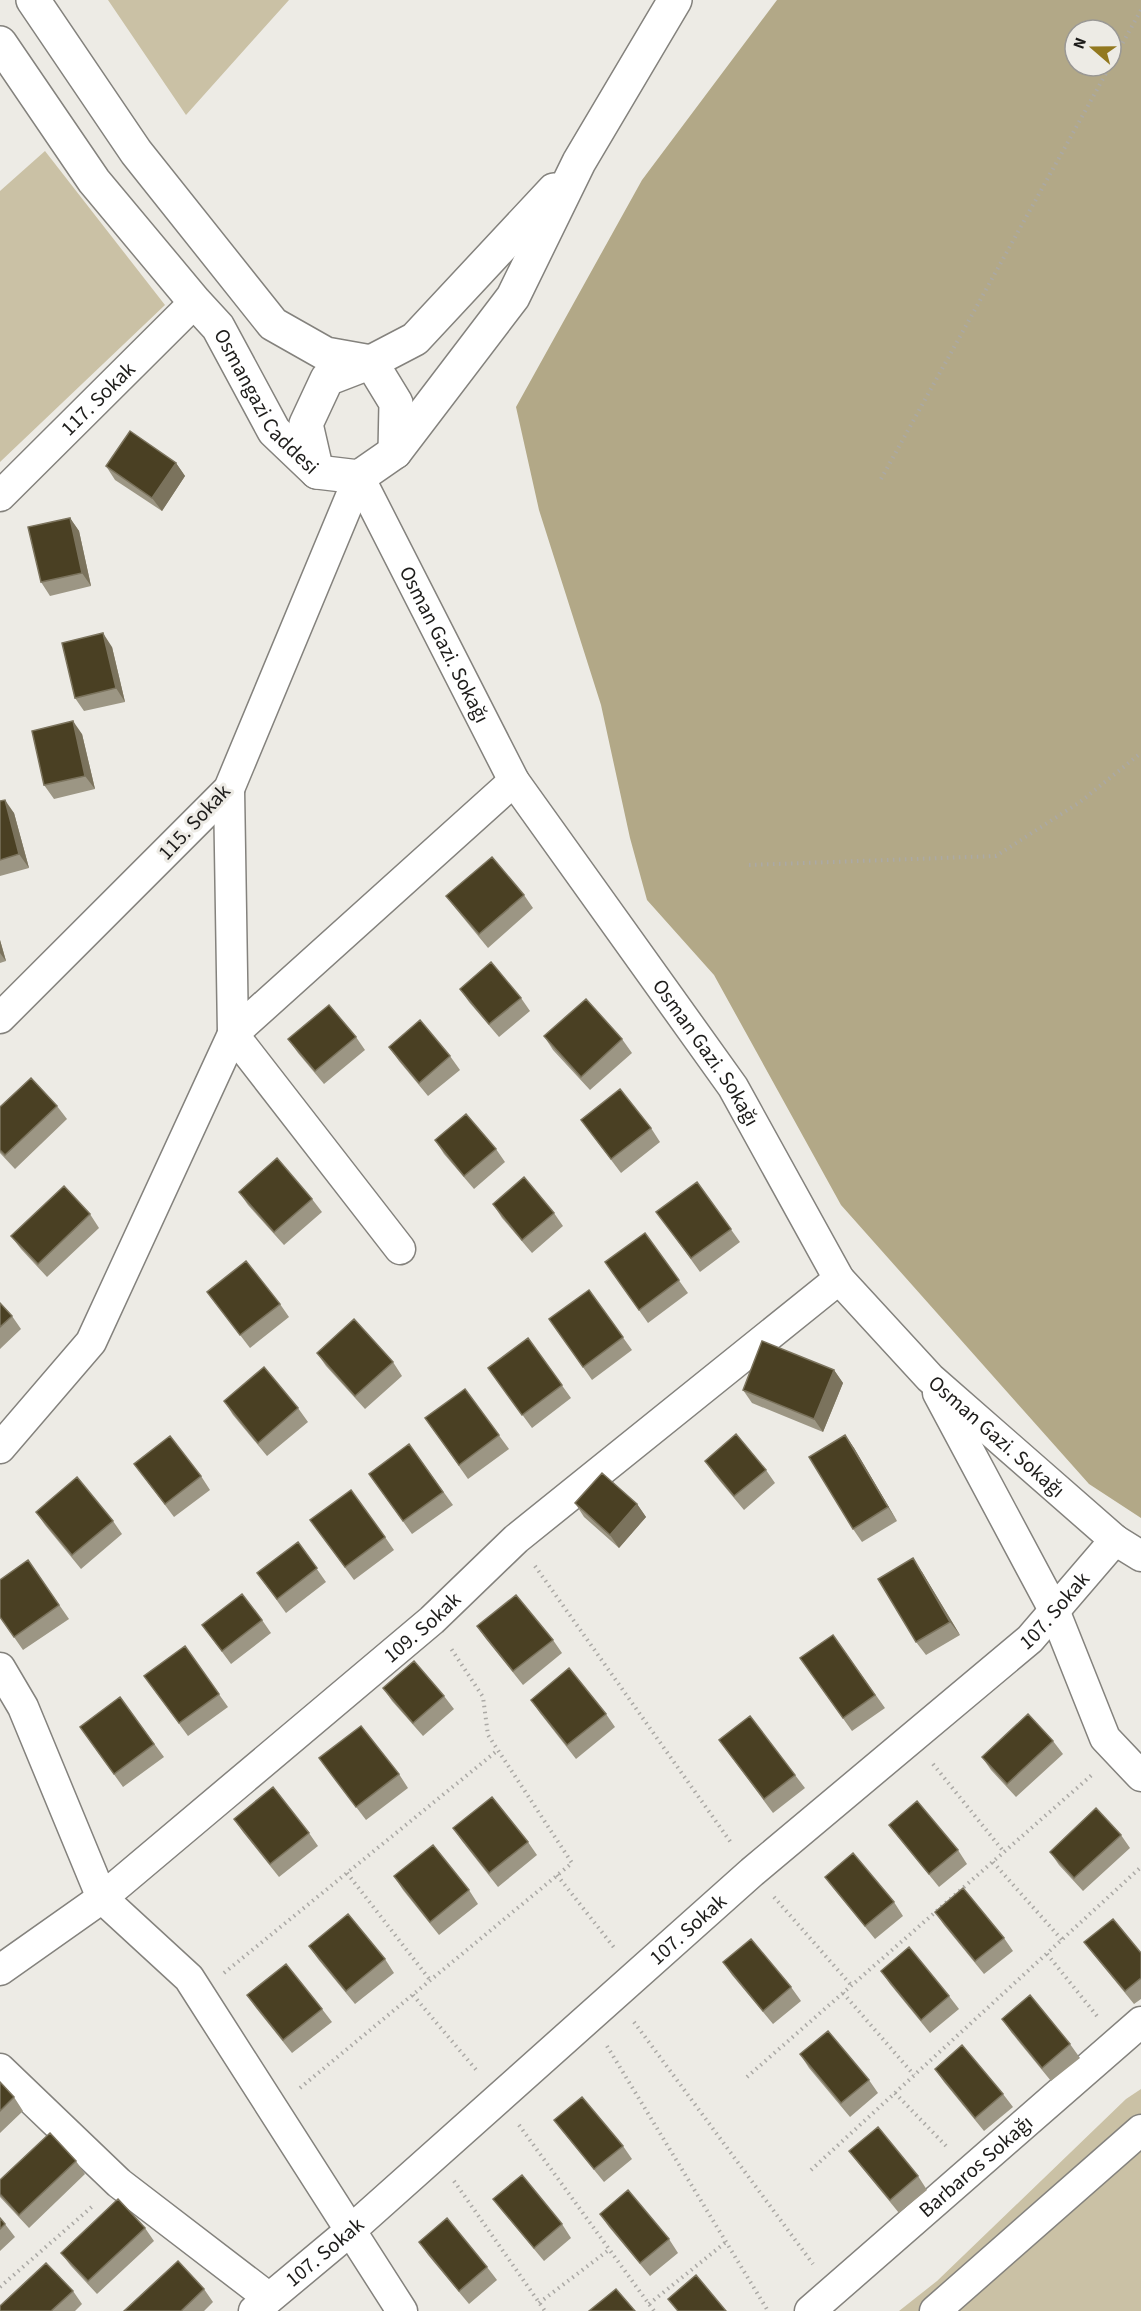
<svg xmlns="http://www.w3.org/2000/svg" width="1141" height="2311" font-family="'Source Sans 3',sans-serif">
<rect width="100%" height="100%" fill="#edebe5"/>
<path fill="#cac1a5" d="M108 0H289L186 115Z
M45 151 165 305 0 462V191Z
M1141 2089V2311H899L937 2281 1126 2099Z"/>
<path fill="#b2a887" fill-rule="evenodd" d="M777 0H1141V1518L1089 1484 841 1205 714 975 647 900 630 838 601 705 539 510 516 407 642 180ZM1075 30H1111V66H1075Z"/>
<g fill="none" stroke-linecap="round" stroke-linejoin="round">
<g stroke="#84827d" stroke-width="33">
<g id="street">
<path id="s1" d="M359 477 514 781 733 1087 839 1279 930 1378 1115 1540 1141 1556"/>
<path id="s2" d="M0 496 195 302"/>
<path d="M229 789 233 1034 400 1249"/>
<path d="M0 1018 229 789 359 477"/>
<path d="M938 1393 1054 1610 1105 1738 1141 1776"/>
<path d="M0 1448 91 1342 233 1034 514 781"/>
<path d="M0 1668 23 1707 102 1898 189 1978 402 2311"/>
<path id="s3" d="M0 1970 102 1898 432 1620 516 1539 839 1279"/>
<path d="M0 2069 119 2183 269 2298"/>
<path id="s4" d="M254 2311 351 2230 752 1872 1030 1639 1115 1540"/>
<path id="s5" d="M810 2311 1141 2022"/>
<path d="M935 2311 1141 2130"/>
</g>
</g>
<g stroke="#84827d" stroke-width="36">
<g id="secondary">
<path d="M33 0 136 152 273 324 326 354 371 362 415 339 554 190"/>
<path id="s6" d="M0 43 94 181 195 302 218 327 274 431 317 472 359 477 395 452 513 297 579 162 675 0"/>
<path d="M317 472 306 424 327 379 371 362 396 403 395 452"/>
</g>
</g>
<path stroke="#aba9a5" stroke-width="4" stroke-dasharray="1.5 4.5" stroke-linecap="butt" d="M1111 64 1141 10
M881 479 1110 66
M749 865 996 856 1080 802 1141 753
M535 1566 732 1844
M933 1764 1004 1852
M993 1862 1062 1940
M347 1873 430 1980
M557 1875 616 1950
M774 1897 851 1985
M1047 1954 1097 2016
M224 1973 498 1750
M843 1993 914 2075
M413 1995 478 2072
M634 2022 813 2264
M607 2046 768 2311
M747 2077 1093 1774
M300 2088 572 1863 488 1735 483 1697 450 1647
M895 2093 947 2147
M519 2125 654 2311
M811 2170 1141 1867
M454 2181 545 2311
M0 2287 94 2205
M539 2303 610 2249
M649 2304 726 2242"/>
<use href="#street" stroke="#fff" stroke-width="30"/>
<use href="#secondary" stroke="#fff" stroke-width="33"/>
</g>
<path fill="#9c9684" d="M176 463 185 476 162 511 115 480 106 466Z
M70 518 79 531 91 586 50 596 41 582Z
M112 647 125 702 84 711 75 698Z
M82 734 95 789 54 799 44 785Z
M0 801 14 813 29 868 0 876Z
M524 895 533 908 488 948 456 909 446 896Z
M0 940 6 961 0 963Z
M460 989 521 998 530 1011 499 1037 469 1002Z
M544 1036 622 1039 632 1053 590 1090 553 1050Z
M356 1037 365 1050 324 1084 298 1053 288 1039Z
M389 1047 450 1056 460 1070 428 1096 399 1061Z
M57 1106 67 1119 15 1169 0 1153V1107Z
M581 1120 651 1128 660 1142 621 1173Z
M435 1140 496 1149 505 1162 474 1189 444 1154Z
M697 1182 740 1242 700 1272 666 1225Z
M239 1192 312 1199 322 1212 284 1245 248 1205Z
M493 1204 554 1213 563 1226 532 1253 502 1218Z
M90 1214 99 1228 47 1277 21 1249 11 1236Z
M645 1233 688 1293 648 1323 605 1262Z
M589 1290 632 1350 592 1380 549 1319Z
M207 1292 280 1304 289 1317 250 1348Z
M0 1303 12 1316 21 1329 0 1349Z
M528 1338 571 1398 532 1428 488 1368Z
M317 1353 393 1362 402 1376 365 1409 326 1366Z
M834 1370 843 1383 823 1432 752 1403 743 1390Z
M465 1389 509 1449 468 1479 425 1418Z
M224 1401 298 1408 308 1422 267 1456 233 1415Z
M845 1435 854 1448 897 1521 862 1542 853 1529Z
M409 1444 453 1505 412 1534 369 1474Z
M705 1461 766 1470 775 1483 744 1510 714 1474Z
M134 1464 201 1476 210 1490 174 1517Z
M575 1503 637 1504 646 1517 619 1548 584 1517Z
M36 1512 113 1521 122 1534 81 1569 45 1525Z
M310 1520 385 1537 394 1550 354 1580Z
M298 1542 326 1582 286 1613 257 1573Z
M28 1560 69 1619 23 1650 0 1617Z
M922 1572 960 1635 926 1655 916 1642Z
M262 1620 271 1633 231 1664 202 1625Z
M477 1626 553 1640 562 1653 523 1685 486 1639Z
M833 1635 885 1708 852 1731 800 1658Z
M185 1646 228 1707 188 1736 144 1676Z
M383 1688 444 1696 454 1709 423 1736 392 1701Z
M120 1697 164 1757 123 1787 80 1727Z
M531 1700 606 1714 615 1727 576 1759 540 1713Z
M719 1740 795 1775 805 1788 773 1813Z
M1053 1741 1063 1754 1016 1797 991 1770 982 1757Z
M319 1758 399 1774 408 1788 366 1820Z
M234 1819 309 1833 318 1846 279 1877 243 1832Z
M889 1825 958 1850 967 1864 939 1887 899 1838Z
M453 1828 528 1842 537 1855 498 1887 462 1841Z
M1121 1835 1130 1848 1083 1891 1059 1865 1050 1852Z
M394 1876 469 1890 478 1904 439 1935 403 1890Z
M825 1877 894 1902 903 1916 875 1939 835 1890Z
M935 1912 1004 1938 1013 1951 984 1974 944 1925Z
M1084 1942 1141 1953V1999L1134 2004 1094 1955Z
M309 1946 385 1959 394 1973 355 2004 318 1959Z
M723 1962 791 1987 801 2001 773 2024 732 1975Z
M881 1971 949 1996 959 2009 930 2033 890 1984Z
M247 1995 322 2009 332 2022 292 2053 256 2008Z
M1002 2019 1070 2044 1080 2058 1051 2081 1011 2032Z
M800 2054 869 2080 878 2093 850 2117 809 2068Z
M935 2069 1003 2094 1013 2107 984 2131 944 2082Z
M0 2082 14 2097 23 2111 0 2133Z
M554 2120 623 2146 632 2159 604 2182 564 2133Z
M849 2151 918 2176 927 2190 899 2213 859 2164Z
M76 2161 85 2174 29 2228 0 2197V2180Z
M493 2199 562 2224 571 2238 544 2261 503 2212Z
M600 2214 669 2239 678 2253 650 2276 609 2227Z
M0 2218 5 2224 15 2237 0 2251Z
M145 2228 154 2241 97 2294 71 2266 61 2253Z
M419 2242 487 2267 497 2280 469 2304 428 2255Z
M204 2289 213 2302 204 2311H124Z
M73 2291 82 2304 75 2311H0Z"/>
<path fill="#7b735d" d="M176 463 185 476 162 511 152 498Z
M70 518 79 531 91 586 82 573Z
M103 633 112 647 125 702 116 688Z
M73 721 82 734 95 789 85 776Z
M5 800 14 813 29 868 19 854Z
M0 940 6 961 0 953Z
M834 1370 843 1383 823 1432 814 1419Z
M845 1435 854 1448 897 1521 888 1507Z
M637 1504 646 1517 619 1548 610 1535Z
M913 1558 922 1572 960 1635 950 1622Z"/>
<path fill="#4a4023" stroke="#7b735d" stroke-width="1.5" d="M130 431 176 463 152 498 106 466Z
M70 518 82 573 41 582 28 527Z
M103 633 116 688 75 698 62 643Z
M73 721 85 776 44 785 32 731Z
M5 800 19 854 0 860V801Z
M492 857 524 895 479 934 446 896Z
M491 962 521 998 489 1024 460 989Z
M586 999 622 1039 581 1077 544 1036Z
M329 1005 356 1037 315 1071 288 1039Z
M420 1020 450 1056 419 1083 389 1047Z
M31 1078 57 1106 5 1155 0 1150V1107Z
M620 1089 651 1128 611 1159 581 1120Z
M466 1114 496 1149 464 1176 435 1140Z
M277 1158 312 1199 274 1232 239 1192Z
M524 1177 554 1213 522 1240 493 1204Z
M697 1182 731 1229 691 1258 656 1212Z
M64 1186 90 1214 38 1264 11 1236Z
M645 1233 679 1280 639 1310 605 1262Z
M246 1261 280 1304 240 1335 207 1292Z
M589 1290 623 1337 583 1367 549 1319Z
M0 1303 12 1316 0 1327Z
M354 1319 393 1362 355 1396 317 1353Z
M528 1338 562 1385 522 1415 488 1368Z
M762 1341 834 1370 814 1419 743 1390Z
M264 1367 298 1408 258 1443 224 1401Z
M465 1389 499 1435 459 1465 425 1418Z
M736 1434 766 1470 734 1496 705 1461Z
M845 1435 888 1507 853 1529 809 1457Z
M170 1436 201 1476 165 1504 134 1464Z
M409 1444 443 1492 403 1521 369 1474Z
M602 1473 637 1504 610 1535 575 1503Z
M77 1477 113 1521 72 1555 36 1512Z
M351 1490 385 1537 345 1567 310 1520Z
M298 1542 317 1568 277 1599 257 1573Z
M913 1558 950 1622 916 1642 878 1579Z
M28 1560 59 1605 14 1637 0 1617V1580Z
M242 1594 262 1620 222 1651 202 1625Z
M516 1595 553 1640 513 1671 477 1626Z
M833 1635 875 1695 843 1718 800 1658Z
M185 1646 219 1694 179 1723 144 1676Z
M414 1661 444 1696 413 1723 383 1688Z
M569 1668 606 1714 567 1745 531 1700Z
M120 1697 154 1744 114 1774 80 1727Z
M1028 1714 1053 1741 1007 1784 982 1757Z
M750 1716 795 1775 764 1799 719 1740Z
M361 1726 399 1774 356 1807 319 1758Z
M273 1787 309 1833 270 1864 234 1819Z
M492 1797 528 1842 489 1873 453 1828Z
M917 1801 958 1850 929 1874 889 1825Z
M1096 1808 1121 1835 1074 1878 1050 1852Z
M433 1845 469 1890 430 1922 394 1876Z
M853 1853 894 1902 865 1926 825 1877Z
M963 1888 1004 1938 975 1961 935 1912Z
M348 1914 385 1959 346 1991 309 1946Z
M1113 1919 1141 1953V1978L1125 1991 1084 1942Z
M751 1939 791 1987 763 2011 723 1962Z
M909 1947 949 1996 921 2020 881 1971Z
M286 1964 322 2009 283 2040 247 1995Z
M1030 1995 1070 2044 1042 2068 1002 2019Z
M828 2031 869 2080 841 2103 800 2054Z
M962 2045 1003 2094 975 2118 935 2069Z
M0 2082 14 2097 0 2111Z
M582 2097 623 2146 594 2169 554 2120Z
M878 2127 918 2176 890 2200 849 2151Z
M50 2133 76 2161 19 2215 0 2194V2180Z
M522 2175 562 2224 534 2248 493 2199Z
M628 2190 669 2239 640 2263 600 2214Z
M118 2199 145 2228 88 2281 61 2253Z
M0 2218 5 2224 0 2229Z
M447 2218 487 2267 459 2291 419 2242Z
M178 2261 204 2289 181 2311H124Z
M46 2263 73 2291 51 2311H0V2306Z
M696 2275 726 2311H678L668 2299Z
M616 2289 635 2311H589Z"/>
<g text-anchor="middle" stroke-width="6" stroke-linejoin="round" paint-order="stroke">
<g font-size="21" fill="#1d1c1a" stroke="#edebe5">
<text dy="7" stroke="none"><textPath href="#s6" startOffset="448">Osmangazi Caddesi</textPath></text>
<text dy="7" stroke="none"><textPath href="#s2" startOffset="138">117. Sokak</textPath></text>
<text dy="7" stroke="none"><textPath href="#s1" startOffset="188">Osman Gazi. Sokağı</textPath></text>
<text transform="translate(194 822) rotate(-47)" y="7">115. Sokak</text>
<text dy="7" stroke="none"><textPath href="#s1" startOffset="674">Osman Gazi. Sokağı</textPath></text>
<text dy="7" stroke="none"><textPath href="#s1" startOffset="1160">Osman Gazi. Sokağı</textPath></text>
<text dy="7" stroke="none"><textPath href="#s4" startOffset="1064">107. Sokak</textPath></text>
<text dy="7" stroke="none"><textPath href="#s3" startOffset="544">109. Sokak</textPath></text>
<text dy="7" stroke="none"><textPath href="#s4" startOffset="578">107. Sokak</textPath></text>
<text dy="7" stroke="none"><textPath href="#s5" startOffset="220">Barbaros Sokağı</textPath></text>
<text dy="7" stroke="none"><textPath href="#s4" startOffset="92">107. Sokak</textPath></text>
</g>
</g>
<g transform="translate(1093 48) rotate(290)"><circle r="28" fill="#edebe5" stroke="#9a9894" stroke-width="1.5"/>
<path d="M0-4.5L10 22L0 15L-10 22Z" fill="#92781f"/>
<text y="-9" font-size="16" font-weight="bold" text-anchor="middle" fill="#1d1c1a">N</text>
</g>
</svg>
